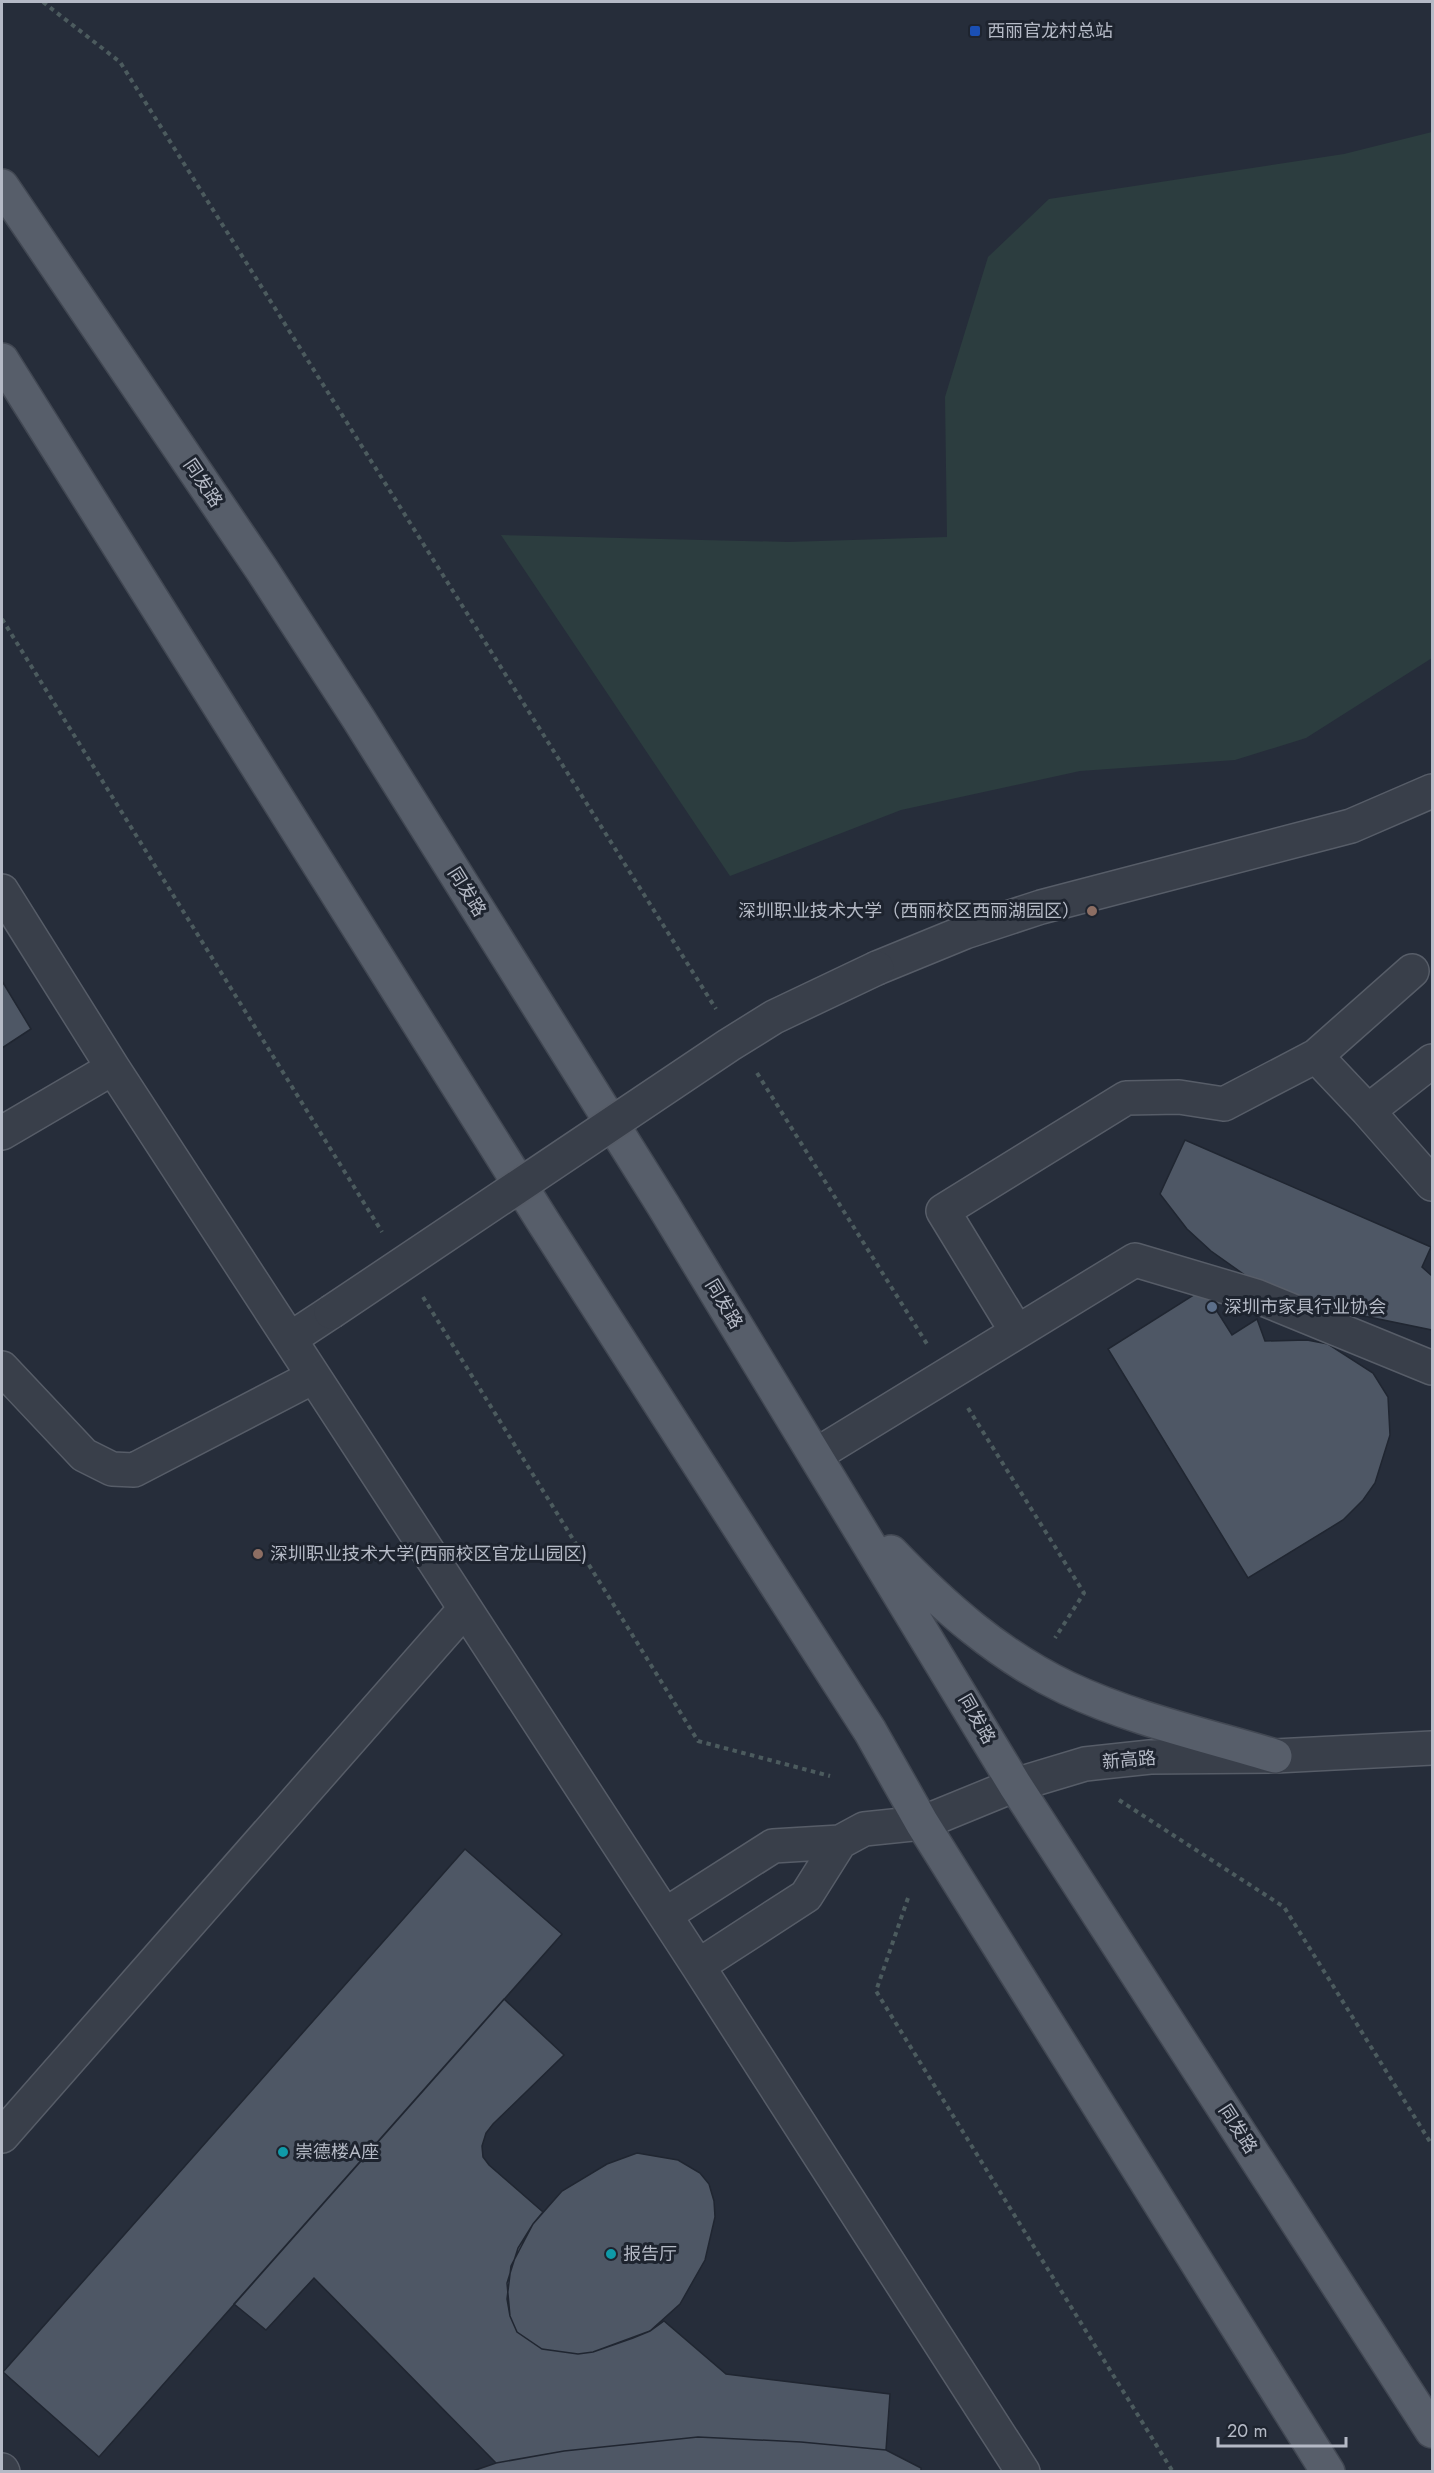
<svg xmlns="http://www.w3.org/2000/svg" width="1434" height="2473" font-family="Jost,'Noto Sans SC',sans-serif">
<rect width="100%" height="100%" fill="#262d3a"/>
<path fill="#2c3d3f" d="M1432 132V658L1306 738 1235 760 1080 771 901 810 730 876 501 535 788 542 947 537 945 397 988 257 1049 199 1344 154Z"/>
<path fill="#4e5765" stroke="#202631" stroke-width="1.5" d="M2 981 31 1029 2 1048Z
M1185 1140 1431 1247 1422 1267 1432 1276V1330L1330 1309 1256 1283 1211 1251 1187 1229 1160 1194Z
M1203 1289 1232 1335 1257 1319 1265 1341 1307 1340 1328 1344 1373 1373 1388 1397 1390 1435 1375 1483 1363 1500 1343 1520 1248 1578 1108 1349Z
M465 1849 562 1934 99 2457 3 2372Z
M504 1999 564 2055 493 2124 486 2133 482 2146 483 2157 489 2165 543 2212 533 2224 511 2266 507 2299 510 2316 517 2332 542 2349 578 2354 593 2352 633 2338 650 2331 664 2321 726 2374 890 2394 886 2450 801 2442 698 2437 564 2451 496 2463 314 2278 266 2330 234 2304Z
M637 2153 678 2160 700 2173 709 2184 714 2201 715 2217 705 2260 680 2304 650 2331 593 2352 578 2354 542 2349 517 2332 510 2316 507 2283 518 2248 533 2224 562 2191 607 2164Z
M698 2437 801 2442 886 2450 921 2468V2472H470L496 2463 564 2451Z"/>
<g fill="none" stroke-linecap="round" stroke-linejoin="round">
<g stroke="#575d68" stroke-width="36">
<path id="minor" d="M2 891 113 1068 698 1966 1023 2472
M877 968 965 932 1041 907 1351 826 1432 791
M1316 1056 1412 971
M1432 1061 1368 1111 1432 1184
M2 1133 113 1068
M1017 1332 943 1211 1126 1098 1179 1097 1224 1104 1316 1056 1368 1111
M290 1339 331 1312
M2 1368 84 1455 112 1469 134 1470 313 1377
M816 1455 1135 1260 1256 1296 1432 1368
M665 1915 773 1846 840 1842 864 1829 922 1823 1015 1785 1085 1764 1150 1757 1275 1756 1432 1748
M698 1966 806 1896 840 1842
M2 2136 465 1609
M2 2470 3 2472"/>
</g>
<g stroke="#424853" stroke-width="36">
<path id="major" d="M2 186 262 570 358 718 663 1205 1015 1785 1432 2431
M2 360 544 1223 870 1731 922 1823 1328 2472
M891 1552C943 1606 999 1656 1067 1688 1133 1719 1205 1735 1275 1756"/>
</g>
<path stroke="#4c5b5e" stroke-width="4" stroke-dasharray="4.5 4.5" stroke-linecap="butt" d="M43 2 120 62 716 1009
M2 619 382 1232
M757 1073 927 1344
M423 1297 698 1741 830 1776
M968 1408 1084 1593 1055 1638
M1119 1800 1284 1907 1432 2145
M908 1898 876 1991 1173 2472"/>
<use href="#minor" stroke="#393f4a" stroke-width="33"/>
<use href="#major" stroke="#575e6a" stroke-width="33"/>
<g stroke="#575d68" stroke-width="36" stroke-linecap="butt">
<path id="minor-bridge" d="M331 1312 729 1045 774 1017 877 968"/>
</g>
<use href="#minor-bridge" stroke="#393f4a" stroke-width="33"/>
</g>
<rect fill="#1a4fb4" stroke="#1e242f" stroke-width="2" x="969" y="25" width="12" height="12" rx="3"/>
<g fill="#8d6e63" stroke="#1e242f" stroke-width="2">
<circle cx="1092" cy="911" r="6"/>
<circle cx="258" cy="1554" r="6"/>
</g>
<circle fill="#5c6f8a" stroke="#1e242f" stroke-width="2" cx="1212" cy="1307" r="6"/>
<g fill="#0f9aa8" stroke="#1e242f" stroke-width="2">
<circle cx="283" cy="2152" r="6"/>
<circle cx="611" cy="2254" r="6"/>
</g>
<g text-anchor="middle" stroke-width="6" stroke-linejoin="round" paint-order="stroke">
<g font-size="18" fill="#b5bac6" stroke="#1e242f" text-anchor="start">
<text x="987" y="37">西丽官龙村总站</text>
<text x="1080" y="917" text-anchor="end">深圳职业技术大学（西丽校区西丽湖园区）</text>
<text x="1224" y="1313">深圳市家具行业协会</text>
<text x="270" y="1560">深圳职业技术大学(西丽校区官龙山园区)</text>
<text x="295" y="2158">崇德楼A座</text>
<text x="623" y="2260">报告厅</text>
</g>
<g font-size="18" fill="#b5bac6" stroke="#1e242f">
<text transform="translate(203 483) rotate(56)" y="6">同发路</text>
<text transform="translate(467 892) rotate(58)" y="6">同发路</text>
<text transform="translate(724 1304) rotate(59)" y="6">同发路</text>
<text transform="translate(977 1719) rotate(60)" y="6">同发路</text>
<text transform="translate(1129 1760) rotate(-5)" y="6">新高路</text>
<text transform="translate(1238 2129) rotate(57)" y="6">同发路</text>
</g>
</g>
<rect width="1434" height="2473" fill="none" stroke="#b5bac6" stroke-width="6"/>
<path d="M1218 2437v9h128v-9" fill="none" stroke="#b5bac6" stroke-width="3"/>
<text x="1227" y="2437" font-size="18" fill="#b5bac6" stroke="#1e242f" stroke-width="4.5" paint-order="stroke">20 m</text>
</svg>
